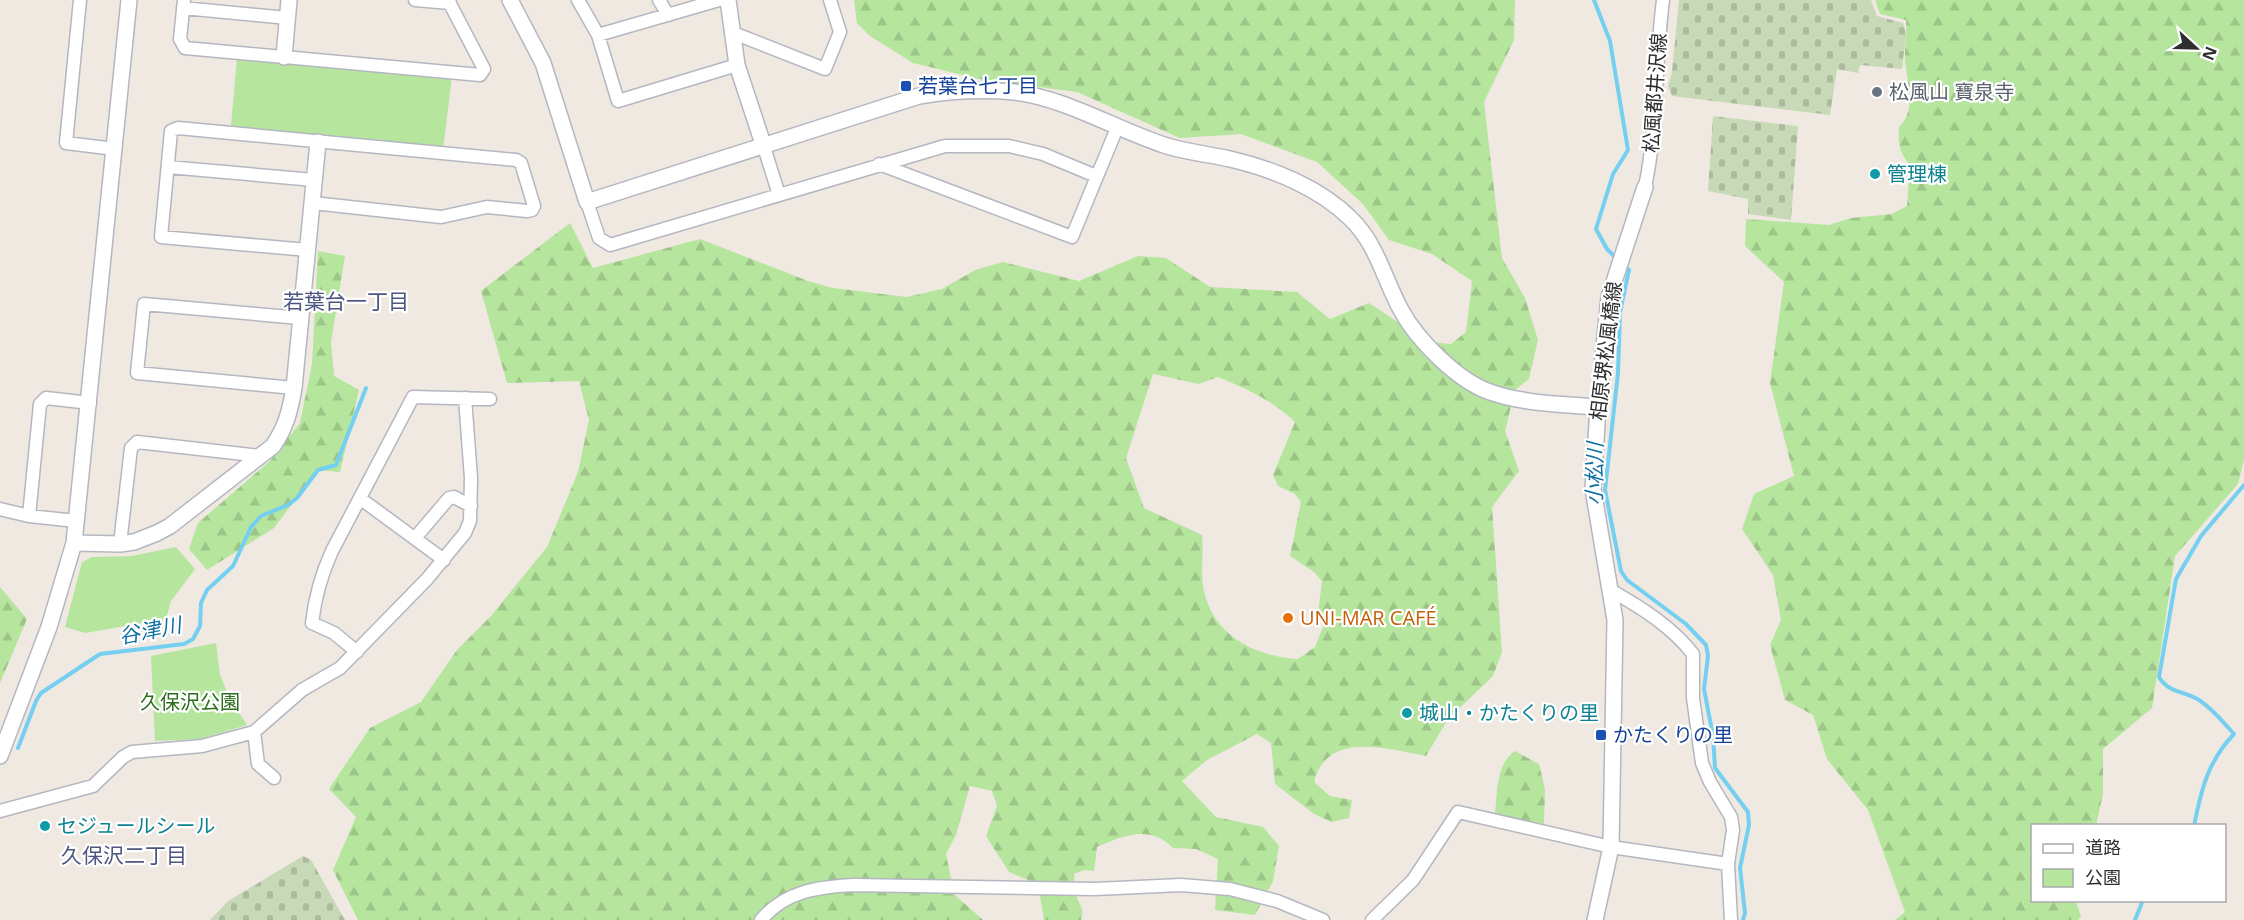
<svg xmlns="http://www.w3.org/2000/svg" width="2244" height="920" font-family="'Open Sans','Noto Sans JP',sans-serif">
<defs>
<pattern id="forest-firs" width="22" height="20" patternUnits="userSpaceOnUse" patternTransform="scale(1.5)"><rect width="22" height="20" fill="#b6e59e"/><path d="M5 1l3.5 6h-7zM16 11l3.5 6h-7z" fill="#9dc588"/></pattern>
<pattern id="cemetery-stones" width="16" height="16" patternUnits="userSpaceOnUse" patternTransform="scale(1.5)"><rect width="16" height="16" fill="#c8d9b8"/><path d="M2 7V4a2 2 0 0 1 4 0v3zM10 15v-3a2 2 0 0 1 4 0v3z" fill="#acbb9e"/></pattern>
</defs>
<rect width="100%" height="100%" fill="#efe9e1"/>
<path fill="#b6e59e" d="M237 58 452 77 443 149 231 126Z
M176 547 195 569 171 601 166 619 85 633 65 627 82 562 92 557 132 556Z
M216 643 220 675 231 701 247 725 200 739 155 741 151 656Z"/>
<path fill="url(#forest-firs)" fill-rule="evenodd" d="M854 0H1515L1514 40 1484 102 1502 258 1525 298 1538 340 1529 379 1515 390 1505 431 1519 471 1492 507 1502 652 1493 676 1448 719 1426 756C1387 749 1327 730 1314 782L1330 796 1352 800 1349 818 1332 822 1314 814 1275 784 1271 743 1257 734 1207 760 1182 781 1216 817 1263 827 1279 846 1273 881 1255 915 1215 910 1218 859 1196 849 1173 848C1149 824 1123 836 1097 847L1094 871 1084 870 1074 874C1075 880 1074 889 1076 895 1079 905 1085 908 1081 920H1044L1038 884 1009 872 986 836 997 806 992 791 970 786 956 835 946 854 954 894 983 920H358L333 870 356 817 329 789 370 728 421 702 457 650 491 616 547 547 578 472 589 420 579 381 507 383 481 291 570 223 593 268 700 239 808 281 833 288 907 297 942 289 975 270 1003 262 1079 281 1138 256 1166 258 1210 287 1297 292 1330 319 1369 303 1428 342 1451 344 1466 332 1472 281 1432 254 1389 240 1363 204 1317 162 1241 134 1180 138 1077 92 979 79 913 63 870 36 857 23ZM1153 374 1199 384 1218 377C1247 389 1272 400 1295 422L1273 475 1278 486 1295 494 1301 502 1290 556 1314 572 1322 581 1318 614 1325 622 1315 647 1298 659C1256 656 1214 637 1204 591 1200 573 1204 553 1202 535L1144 508 1126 458Z
M1875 0H2244V459L2238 484 2175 556 2152 708 2103 749V794L2096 825 2032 826V900L2076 901 2081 916 2078 920H1895L1905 912 1868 810 1827 759 1813 715 1785 700 1770 645 1781 620 1773 575 1742 529 1754 494 1794 476 1770 383 1784 282 1745 246 1746 219 1829 225 1851 218 1892 214 1907 206 1910 165C1899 152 1898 144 1899 127 1919 109 1904 76 1905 53 1905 42 1907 32 1906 20L1880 14Z
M318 251 345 256 331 342 334 376 359 390 340 472 318 470 274 528 207 570 189 549 198 523 270 461 300 423 312 364Z
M0 587 27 619 0 683Z
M1515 751 1539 764 1545 789 1544 824 1495 815C1497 794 1496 763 1515 751Z"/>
<path fill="url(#cemetery-stones)" d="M1679 0H1871L1877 16 1903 23 1906 34 1902 69 1860 65 1858 73 1837 69 1830 115 1672 96 1668 86 1672 72Z
M1713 116 1798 126 1791 220 1748 214V199L1708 191Z
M303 856 311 860 345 920H210L228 901Z"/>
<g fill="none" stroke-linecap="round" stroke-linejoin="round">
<path stroke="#75cff0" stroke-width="4" d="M1594 0 1610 41 1628 150 1613 174 1596 229 1607 249 1616 258
M1624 266 1629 270 1620 312 1618 373 1605 490 1621 571 1627 580 1686 624 1706 645 1708 656 1704 689 1713 736 1715 768 1748 812 1749 825 1740 868 1745 913 1743 920
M18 748 36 701 41 693 100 654 184 644 193 639 200 626 201 603 207 590 233 566 251 527 261 516 288 505 297 498 318 470 336 465 366 388
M2194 826C2201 790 2208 761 2234 734 2223 722 2213 709 2199 700 2185 691 2168 693 2159 677L2176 579 2201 536 2244 485
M2135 920 2143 900"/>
<g stroke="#b4b7c1" stroke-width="15">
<path id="minor" d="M80 0 66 143 115 149
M184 0 180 39 185 48 480 75 484 69 448 0
M415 0 450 3
M578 0 598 35 618 101 737 65
M659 0 668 15
M183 8 287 18
M731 32 825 69 840 32 830 0
M598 35 719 0
M764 147 779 195
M879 164 1072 237 1117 128
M168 167 314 180
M1645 187C1658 125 1655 62 1663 0
M587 202 599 238 610 245 945 146H1009L1043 154 1096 176
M308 250 161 237 171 131 178 128 516 160 521 163 534 206 532 210 527 211 487 207 441 217 313 203
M294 388 137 373 144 304 300 318
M361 499 444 560
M0 509 29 516
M76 521 29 516 40 404 46 398 90 403
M415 538 449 498 454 497 471 506
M120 544 131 448 137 442 260 456
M1612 591C1642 608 1672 627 1693 654V698L1702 763 1710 782 1731 817 1733 830 1728 864 1731 920
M357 652 334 633 312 623C315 597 321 575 332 551L413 397 490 399
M254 732 258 764 274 778
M0 811 93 786 123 757 132 752 202 746 254 732 302 690 340 668 427 579 465 533 470 521 471 478 465 398
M761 920C785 891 818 887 853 885L1095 889 1181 885 1230 889 1277 901 1323 920
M1372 920 1413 880 1458 812 1611 847 1728 864"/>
</g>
<g stroke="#b4b7c1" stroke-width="18">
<path id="tertiary" d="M510 0 543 63 587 202 919 96C949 91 983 89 1014 92 1065 98 1115 129 1164 145 1185 152 1208 154 1230 159 1273 169 1320 188 1351 219 1377 244 1384 279 1401 310 1417 340 1458 381 1490 392 1524 404 1562 404 1598 407
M728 0 737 65 764 147
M284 57 289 0
M74 543 120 544 134 542 157 533 170 526 273 446C286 427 290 411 294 388L318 142
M0 756 49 627 74 543 129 0
M1595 920 1611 847 1615 620 1593 489 1598 407 1609 297 1645 187"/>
</g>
<use href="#minor" stroke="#fff" stroke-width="12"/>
<use href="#tertiary" stroke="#fff" stroke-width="15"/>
</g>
<g fill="#1a4fb4" stroke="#fff" stroke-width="2">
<rect x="900" y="80" width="12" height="12" rx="3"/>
<rect x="1595" y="729" width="12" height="12" rx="3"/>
</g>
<circle fill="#6b7280" stroke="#fff" stroke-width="2" cx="1877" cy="92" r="6"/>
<g fill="#0f9aa8" stroke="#fff" stroke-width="2">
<circle cx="1875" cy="174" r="6"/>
<circle cx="1407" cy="713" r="6"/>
<circle cx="45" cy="826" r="6"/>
</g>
<circle fill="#e8710a" stroke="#fff" stroke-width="2" cx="1288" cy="618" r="6"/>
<g text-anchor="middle" stroke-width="4.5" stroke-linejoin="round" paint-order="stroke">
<g font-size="20" fill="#164399" stroke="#fff" text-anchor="start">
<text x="918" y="93">若葉台七丁目</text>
<text x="1613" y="742">かたくりの里</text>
</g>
<g font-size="20" fill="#5b616d" stroke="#fff" text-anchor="start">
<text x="1889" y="99">松風山 寶泉寺</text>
</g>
<g font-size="20" fill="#2e2e2e" stroke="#fff">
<text transform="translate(1655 93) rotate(-86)" y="7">松風都井沢線</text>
<text transform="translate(1606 351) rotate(-83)" y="7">相原堺松風橋線</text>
</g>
<g font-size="20" fill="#0d838f" stroke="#fff" text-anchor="start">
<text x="1887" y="181">管理棟</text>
<text x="1419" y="720">城山・かたくりの里</text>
<text x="57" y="833">セジュールシール</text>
</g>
<g font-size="20" fill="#c56008" stroke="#fff" text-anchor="start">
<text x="1300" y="625">UNI-MAR CAFÉ</text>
</g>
<g font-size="20" fill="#2c6e1b" stroke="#fff">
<text x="190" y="709">久保沢公園</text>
</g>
<g font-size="21" fill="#4d5680" stroke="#fff">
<text x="346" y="309">若葉台一丁目</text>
<text x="124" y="863">久保沢二丁目</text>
</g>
<g font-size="21" font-style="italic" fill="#0d6fa3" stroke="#fff">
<text transform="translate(1595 474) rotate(-89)" y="7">小松川</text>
<text transform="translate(150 631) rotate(-11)" y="7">谷津川</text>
</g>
</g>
<rect x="2031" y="824" width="195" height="78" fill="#ffffff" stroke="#ababab" stroke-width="1.5"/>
<rect x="2043" y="844" width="30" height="9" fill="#ffffff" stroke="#ababab" stroke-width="1.5"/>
<text x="2085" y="854" font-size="18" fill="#2e2e2e">道路</text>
<rect x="2043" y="869" width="30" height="18" fill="#b6e59e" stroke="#ababab" stroke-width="1.5"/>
<text x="2085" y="884" font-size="18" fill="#2e2e2e">公園</text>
<g transform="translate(2196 48) rotate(112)" stroke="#ffffff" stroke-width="4.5" paint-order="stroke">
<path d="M0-4.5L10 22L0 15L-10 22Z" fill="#2e2e2e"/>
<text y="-9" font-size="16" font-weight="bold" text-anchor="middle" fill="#2e2e2e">N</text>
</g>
</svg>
